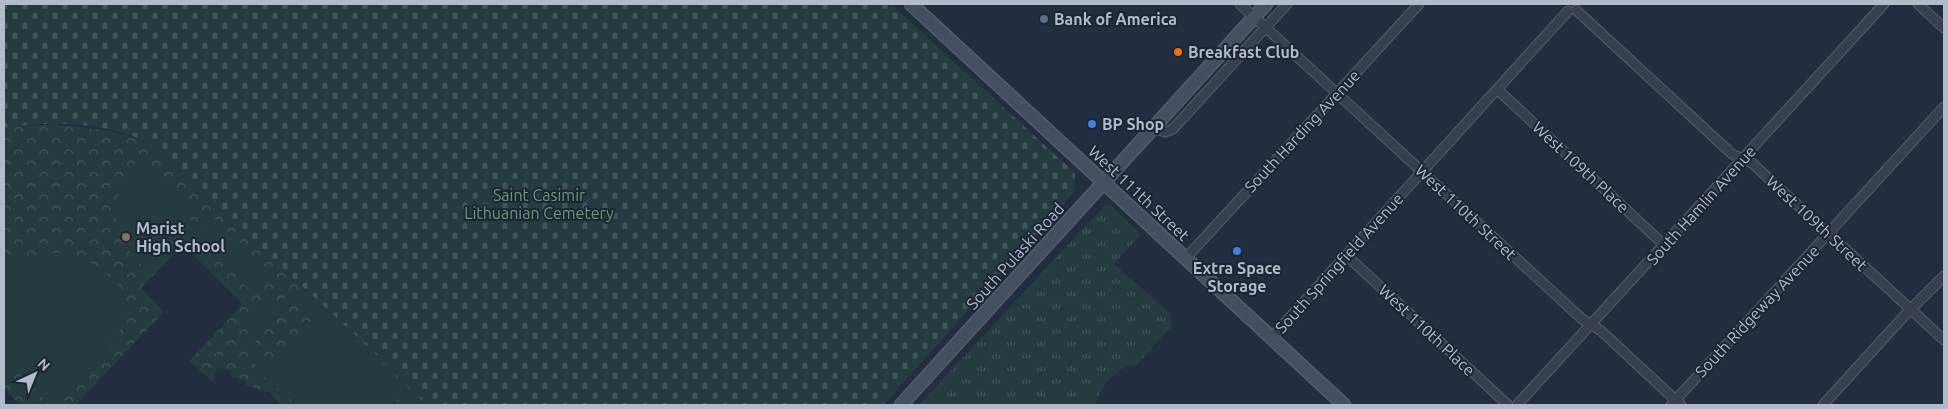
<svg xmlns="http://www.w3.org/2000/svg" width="1948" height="409" font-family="Ubuntu,sans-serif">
<defs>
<pattern id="grass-tufts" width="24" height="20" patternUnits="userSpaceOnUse" patternTransform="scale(1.25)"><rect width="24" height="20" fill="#243c40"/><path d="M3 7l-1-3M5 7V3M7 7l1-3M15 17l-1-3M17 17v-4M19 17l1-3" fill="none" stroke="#41565a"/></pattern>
<pattern id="forest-crowns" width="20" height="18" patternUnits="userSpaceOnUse" patternTransform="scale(1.25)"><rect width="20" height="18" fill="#243c40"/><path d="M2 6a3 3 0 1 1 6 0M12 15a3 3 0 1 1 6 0" fill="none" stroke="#41565a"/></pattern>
<pattern id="cemetery-stones" width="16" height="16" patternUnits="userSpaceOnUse" patternTransform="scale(1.25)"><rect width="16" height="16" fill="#243c40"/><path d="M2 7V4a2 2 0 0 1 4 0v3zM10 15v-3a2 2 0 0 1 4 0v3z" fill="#41565a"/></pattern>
</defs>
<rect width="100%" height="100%" fill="#222e3f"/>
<path fill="url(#grass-tufts)" d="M1109 204 1141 234 1114 264 1170 313 1172 330 1167 331 1136 366H1126C1113 375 1098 389 1096 405H919L1105 205Z"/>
<path fill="url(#forest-crowns)" d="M51 124 110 131 146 142 431 405H282L268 392 245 385 246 381 231 376 232 371 217 367 213 382 189 361 243 304 183 245 141 288 164 312 75 405H21L4 389V128Z"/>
<path fill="url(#cemetery-stones)" d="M4 4H891L1075 173 1074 192 883 405H431L146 142C103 121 49 121 4 128Z"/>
<path fill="#243c40" d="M140 158 194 206V215L145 269C109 235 106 195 140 158Z
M214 218 223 227 204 246 195 237Z
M226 229 235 238 216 257 207 248Z
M238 241 246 249 228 268 219 260Z
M249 252 258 261 240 280 231 271Z
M59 253C83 257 103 267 118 286 124 294 126 303 135 308L90 373 88 371 59 402 48 403 18 373 14 377 4 365V268C22 257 38 253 59 253Z
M261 264 270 272 251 291 243 283Z
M301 288 427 405H407L399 392 313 313C285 292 246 319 258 353 264 370 295 392 309 405H298C283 392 263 379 253 362 234 330 262 294 296 298L294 295Z
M314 317 400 396 392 405H312L269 365Z
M1053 388 1071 405H1037Z"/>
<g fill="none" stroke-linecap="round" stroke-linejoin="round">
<g stroke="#545e6c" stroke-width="11">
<path id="street" d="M1240 4 1582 319 1600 330 1681 405
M1918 4 1944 28
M1576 10 1732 154 1752 163 1944 340
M1497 89 1664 245
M1153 128 1165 132 1173 129 1287 4
M1346 255 1508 405
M1186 258 1419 4
M1271 338 1568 11
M1517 405 1884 4
M1671 405 1944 107
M1823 405 1905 315 1944 276"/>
</g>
<g stroke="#545e6c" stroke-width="15">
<path id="secondary" d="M911 4 1344 405
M901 405 1266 4"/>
</g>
<use href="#street" stroke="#36404e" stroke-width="9"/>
<use href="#secondary" stroke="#444f62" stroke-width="12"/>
</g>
<circle fill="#5c6f8a" stroke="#1b2533" stroke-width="2" cx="1044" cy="19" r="5"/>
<circle fill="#e8710a" stroke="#1b2533" stroke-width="2" cx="1178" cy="52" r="5"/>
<g fill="#3f7fe0" stroke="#1b2533" stroke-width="2">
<circle cx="1092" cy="124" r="5"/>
<circle cx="1237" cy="251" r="5"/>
</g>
<circle fill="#8d6e63" stroke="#1b2533" stroke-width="2" cx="126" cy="237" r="5"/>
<g text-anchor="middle" stroke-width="4" stroke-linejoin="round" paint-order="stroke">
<g font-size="16" font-weight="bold" fill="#b2bbca" stroke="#1b2533" text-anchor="start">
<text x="1054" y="25">Bank of America</text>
<text x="1188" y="58">Breakfast Club</text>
<text x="1102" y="130">BP Shop</text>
<text x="136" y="234">Marist<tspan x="136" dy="18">High School</tspan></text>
<text x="1237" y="274" text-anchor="middle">Extra Space<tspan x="1237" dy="18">Storage</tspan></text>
</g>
<g font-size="16" fill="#b2bbca" stroke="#1b2533">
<text transform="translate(1302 131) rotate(-47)" y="6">South Harding Avenue</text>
<text transform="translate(1581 167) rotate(43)" y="6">West 109th Place</text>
<text transform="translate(1139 193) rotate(43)" y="6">West 111th Street</text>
<text transform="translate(1701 205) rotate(-48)" y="6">South Hamlin Avenue</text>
<text transform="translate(1466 212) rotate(43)" y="6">West 110th Street</text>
<text transform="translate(1817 223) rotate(43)" y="6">West 109th Street</text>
<text transform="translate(1015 256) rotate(-48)" y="6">South Pulaski Road</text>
<text transform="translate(1339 263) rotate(-48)" y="6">South Springfield Avenue</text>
<text transform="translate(1757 311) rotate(-47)" y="6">South Ridgeway Avenue</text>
<text transform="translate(1427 330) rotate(43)" y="6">West 110th Place</text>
</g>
<g font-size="16" fill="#689c74" stroke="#1b2533">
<text x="539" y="201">Saint Casimir<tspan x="539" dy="18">Lithuanian Cemetery</tspan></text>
</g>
</g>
<rect width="1948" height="409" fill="none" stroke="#b2bbca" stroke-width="10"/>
<g transform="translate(35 374) rotate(44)" stroke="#1b2533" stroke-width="4" paint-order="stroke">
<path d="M0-4L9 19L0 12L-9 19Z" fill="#b2bbca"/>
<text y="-8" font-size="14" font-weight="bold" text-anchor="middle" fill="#b2bbca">N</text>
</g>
</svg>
